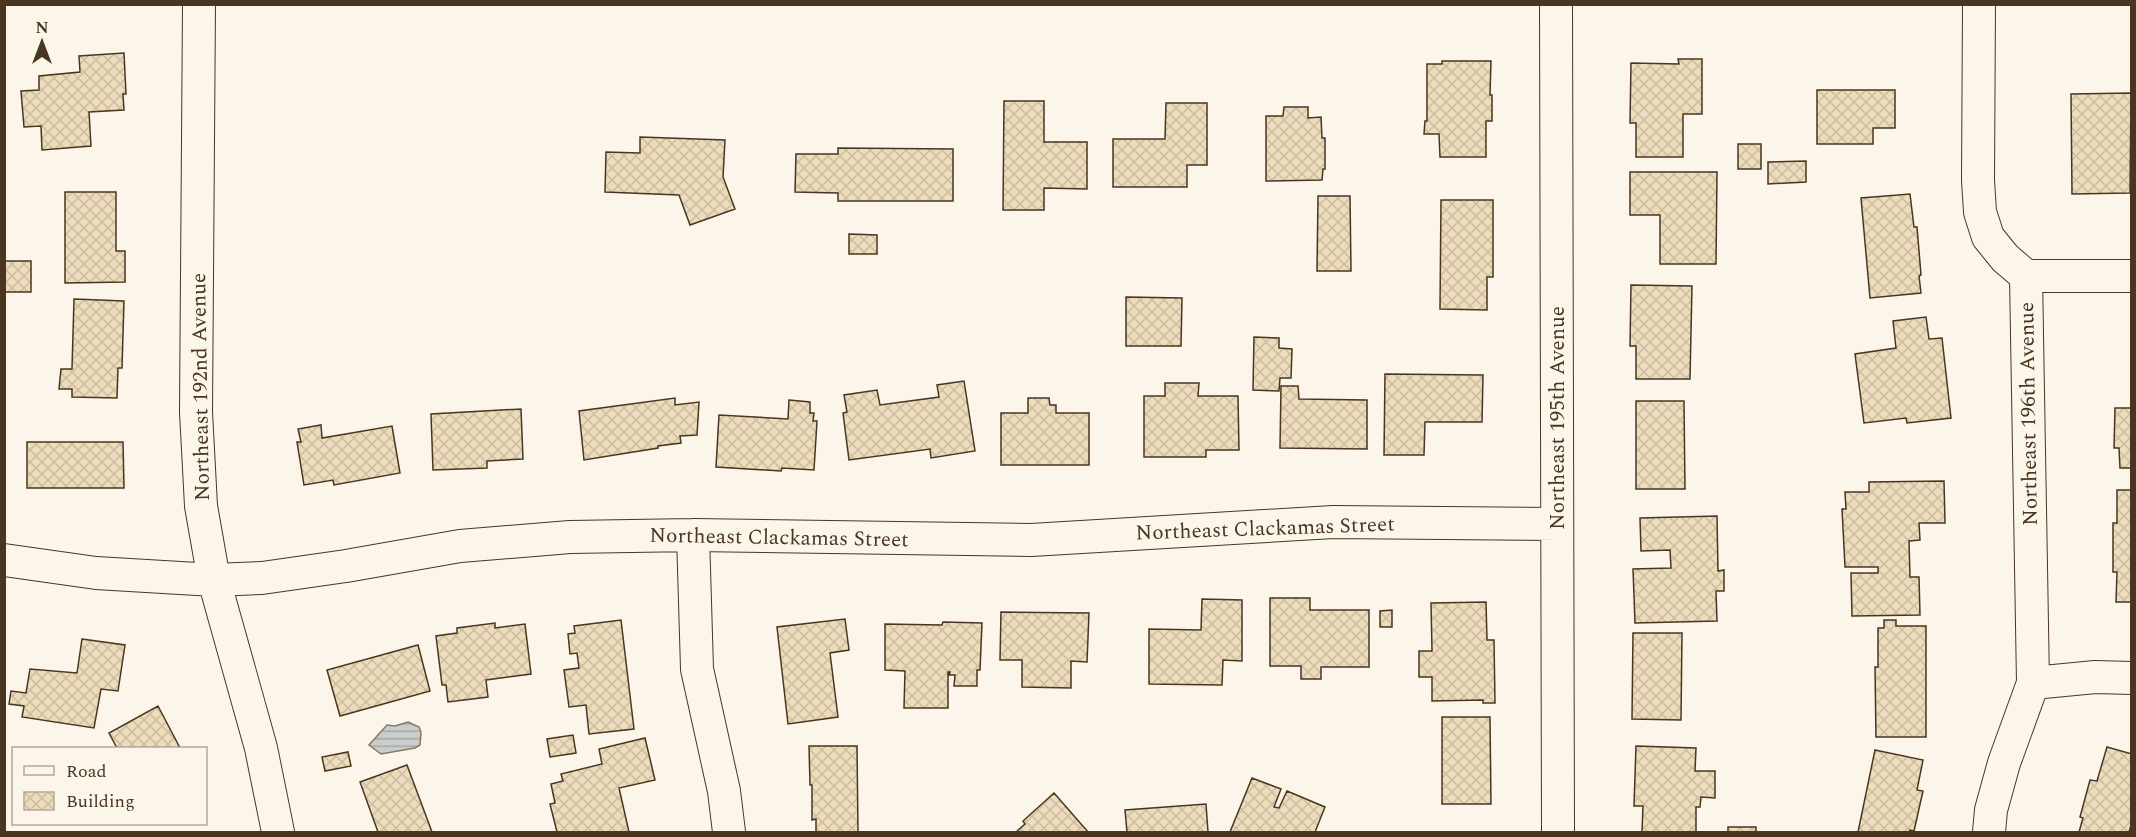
<svg xmlns="http://www.w3.org/2000/svg" width="2136" height="837" font-family="Spectral,serif">
<defs>
<pattern id="water-rules" width="6" height="5" patternUnits="userSpaceOnUse" patternTransform="scale(1.5)"><rect width="6" height="5" fill="#c9cecd"/><path d="M0 2.5h6" fill="none" stroke="#a5a8a6"/></pattern>
<pattern id="building-cross-hatch" width="8" height="8" patternUnits="userSpaceOnUse" patternTransform="scale(1.5)"><rect width="8" height="8" fill="#ecdcbc"/><path d="M0 0l8 8M0 8l8-8" fill="none" stroke="#ccbda1"/></pattern>
</defs>
<rect width="100%" height="100%" fill="#fbf6e9"/>
<path fill="url(#water-rules)" stroke="#887966" stroke-width="1.5" d="M408 722 419 727 421 732 420 745 415 748 381 754 369 745 387 725 395 726Z"/>
<path fill="url(#building-cross-hatch)" stroke="#4a3520" stroke-width="1.5" d="M124 53 126 94H123L124 110 89 112 91 146 42 150 41 126 24 127 21 91 39 90V76L80 72 79 56Z
M1678 59H1702V114H1683V157H1636V123H1630L1631 63 1679 64Z
M1442 61H1491L1490 95H1492V121H1486V157H1440L1439 134H1424L1425 121H1427V64H1442Z
M1817 90H1895V128H1873V144H1817Z
M2131 93 2130 193 2072 194 2071 94Z
M1004 101H1044V142H1087V189L1044 188V210H1003Z
M1166 103H1207V165H1187V187H1113V139H1165Z
M1284 107H1308V118L1321 117 1322 138H1325V169H1323L1322 180 1266 181V116H1283Z
M640 137 725 140 723 177 735 209 690 225 679 195 605 192 606 152 640 153Z
M1738 144H1761V169H1738Z
M838 148 953 149V201H838V193L795 192 796 154H838Z
M1806 161V182L1768 184V162Z
M1630 172H1717L1716 264H1660V215H1630Z
M65 192H116V251H125V282L65 283Z
M1910 194 1914 227H1917L1921 275 1919 276 1921 293 1870 298 1861 198Z
M1318 196H1350L1351 271H1317Z
M1441 200H1493V277H1487V310L1440 309Z
M849 234 877 235V254H849Z
M4 261H31V292H4Z
M1631 285 1692 286 1690 379H1636V346H1630Z
M1126 297 1182 298 1181 346H1126Z
M74 299 124 301 122 368H118L117 398 72 397V389H59L61 369H72Z
M1926 317 1929 339 1942 338 1951 418 1907 423 1906 418 1864 423 1855 354 1896 348 1893 321Z
M1254 337 1279 338V348L1292 349 1291 378H1280L1279 391 1253 390Z
M1385 374 1483 375 1482 422H1425L1424 455H1384Z
M964 381 975 451 931 458 930 449 849 460 843 413 847 412 844 395 877 390 880 405 939 397 937 385Z
M1165 383H1199L1198 396H1238L1239 450H1206V457H1144V396H1165Z
M1281 386H1298L1299 399 1367 400V449L1280 448Z
M675 398V405L699 402 697 435 680 436 681 443 658 446V448L584 460 579 411Z
M1028 398H1049L1050 405H1056V413H1089V465H1001V413H1028Z
M789 400 810 402V413H814L813 421H817L814 470 782 468 781 471 716 467 719 415 788 419Z
M1636 401H1684L1685 489H1636Z
M2115 408H2132V468H2120L2119 448H2114Z
M521 409 523 459 487 461V468L433 470 431 414Z
M321 425 322 438 392 426 400 473 334 485 333 480 304 485 297 442H301L298 429Z
M27 442H123L124 488H27Z
M1944 481 1945 523H1919L1920 540 1909 541 1910 577H1919L1920 615 1852 616 1851 573H1878V567H1845L1842 509H1846L1845 492H1869V482Z
M2117 490H2132V602H2116L2117 572H2113V523H2117Z
M1717 516 1718 571 1724 570V591H1716L1717 621 1635 623 1633 569 1671 568 1670 550 1641 551 1640 518Z
M1270 598H1310V610H1369V667H1321V679H1301V666H1270Z
M1202 599 1242 600V661L1223 660 1222 685 1149 684V629L1201 630Z
M1486 602 1487 640H1494L1495 703H1483V700L1432 701V677H1419V651H1432L1431 603Z
M1392 610V627H1380V611Z
M1001 612 1089 613 1087 662 1071 661V688L1022 687V660H1000Z
M845 619 849 650 830 653 838 717 788 724 777 627Z
M621 620 634 729 589 734 586 705 569 707 564 670 579 668 577 653 570 654 568 634 575 633 574 626Z
M1884 620H1896V626H1926V737H1876L1875 667H1878V628H1884Z
M943 622 982 623 980 670H977V686H954L955 675H949L950 672H948V708H904L905 671 885 670V624L942 625Z
M495 623V628L525 624 531 674 486 680 488 697 448 702 446 685H442L436 636 457 633V628Z
M1633 633H1682L1681 720 1632 719Z
M82 639 125 645 118 691 101 689 94 728 22 717 24 706 9 704 11 691 26 693 30 669 77 673Z
M418 645 430 691 340 716 327 670Z
M158 706 180 748H117L109 733Z
M1442 717H1490L1491 804H1442Z
M573 735 576 753 550 757 547 739Z
M645 738 655 780 619 788 629 832H557L550 804 555 803 551 784 563 781 561 774 602 764 599 749Z
M809 746H857L858 832H816V819L812 820V785H810Z
M1636 746 1696 748 1695 771H1715V798L1701 797 1700 807H1696V832H1642L1643 806H1634Z
M2107 747 2132 754V822L2129 832H2079L2083 818 2080 817 2090 780 2097 781Z
M1875 750 1923 760 1917 790 1923 791 1914 831 1910 830 1909 832H1858Z
M348 752 351 766 325 771 322 757Z
M407 765 432 832H378L360 782Z
M1252 778 1281 789 1274 807 1279 808 1287 791 1325 807 1315 832H1230Z
M1054 793 1088 832H1016L1025 824 1023 821Z
M1206 804 1208 832H1127L1125 810Z
M1728 827H1756V832H1728Z"/>
<g fill="none" stroke-linecap="round" stroke-linejoin="round">
<g stroke="#4a3520" stroke-width="34">
<path id="street" d="M199 4 196 412 201 506 214 580 261 748 278 832
M1556 4 1558 832
M1979 4 1978 180 1980 212 1988 237 2005 258 2026 276 2033 683 2004 763 1991 810 1989 832
M2026 276H2132
M693 535 697 669 724 791 729 832
M4 560 96 573 214 580 262 578 346 566 460 546 570 537 693 535 1031 540 1333 522 1557 524
M2033 683 2095 677 2132 678"/>
</g>
<use href="#street" stroke="#fbf6e9" stroke-width="32"/>
</g>
<g text-anchor="middle" stroke-width="4.5" stroke-linejoin="round" paint-order="stroke">
<g font-size="21" fill="#4a3520" stroke="#fbf6e9">
<text transform="translate(200 387) rotate(-91)" y="7">Northeast 192nd Avenue</text>
<text transform="translate(2028 414) rotate(-91)" y="7">Northeast 196th Avenue</text>
<text transform="translate(1557 418) rotate(-90)" y="7">Northeast 195th Avenue</text>
<text transform="translate(1265 528) rotate(-2)" y="7">Northeast Clackamas Street</text>
<text transform="translate(779 537) rotate(1)" y="7">Northeast Clackamas Street</text>
</g>
</g>
<rect width="2136" height="837" fill="none" stroke="#4a3520" stroke-width="12"/>
<rect x="12" y="747" width="195" height="78" fill="#fbf6e9" stroke="#b4a999" stroke-width="1.5"/>
<rect x="24" y="766" width="30" height="9" fill="#fbf6e9" stroke="#b4a999" stroke-width="1.5"/>
<text x="66" y="777" font-size="18" fill="#4a3520">Road</text>
<rect x="24" y="792" width="30" height="18" fill="url(#building-cross-hatch)" stroke="#b4a999" stroke-width="1.5"/>
<text x="66" y="807" font-size="18" fill="#4a3520">Building</text>
<g transform="translate(42 42)" stroke="#fbf6e9" stroke-width="4.5" paint-order="stroke">
<path d="M0-4.5L10 22L0 15L-10 22Z" fill="#4a3520"/>
<text y="-9" font-size="16" font-weight="bold" text-anchor="middle" fill="#4a3520">N</text>
</g>
</svg>
